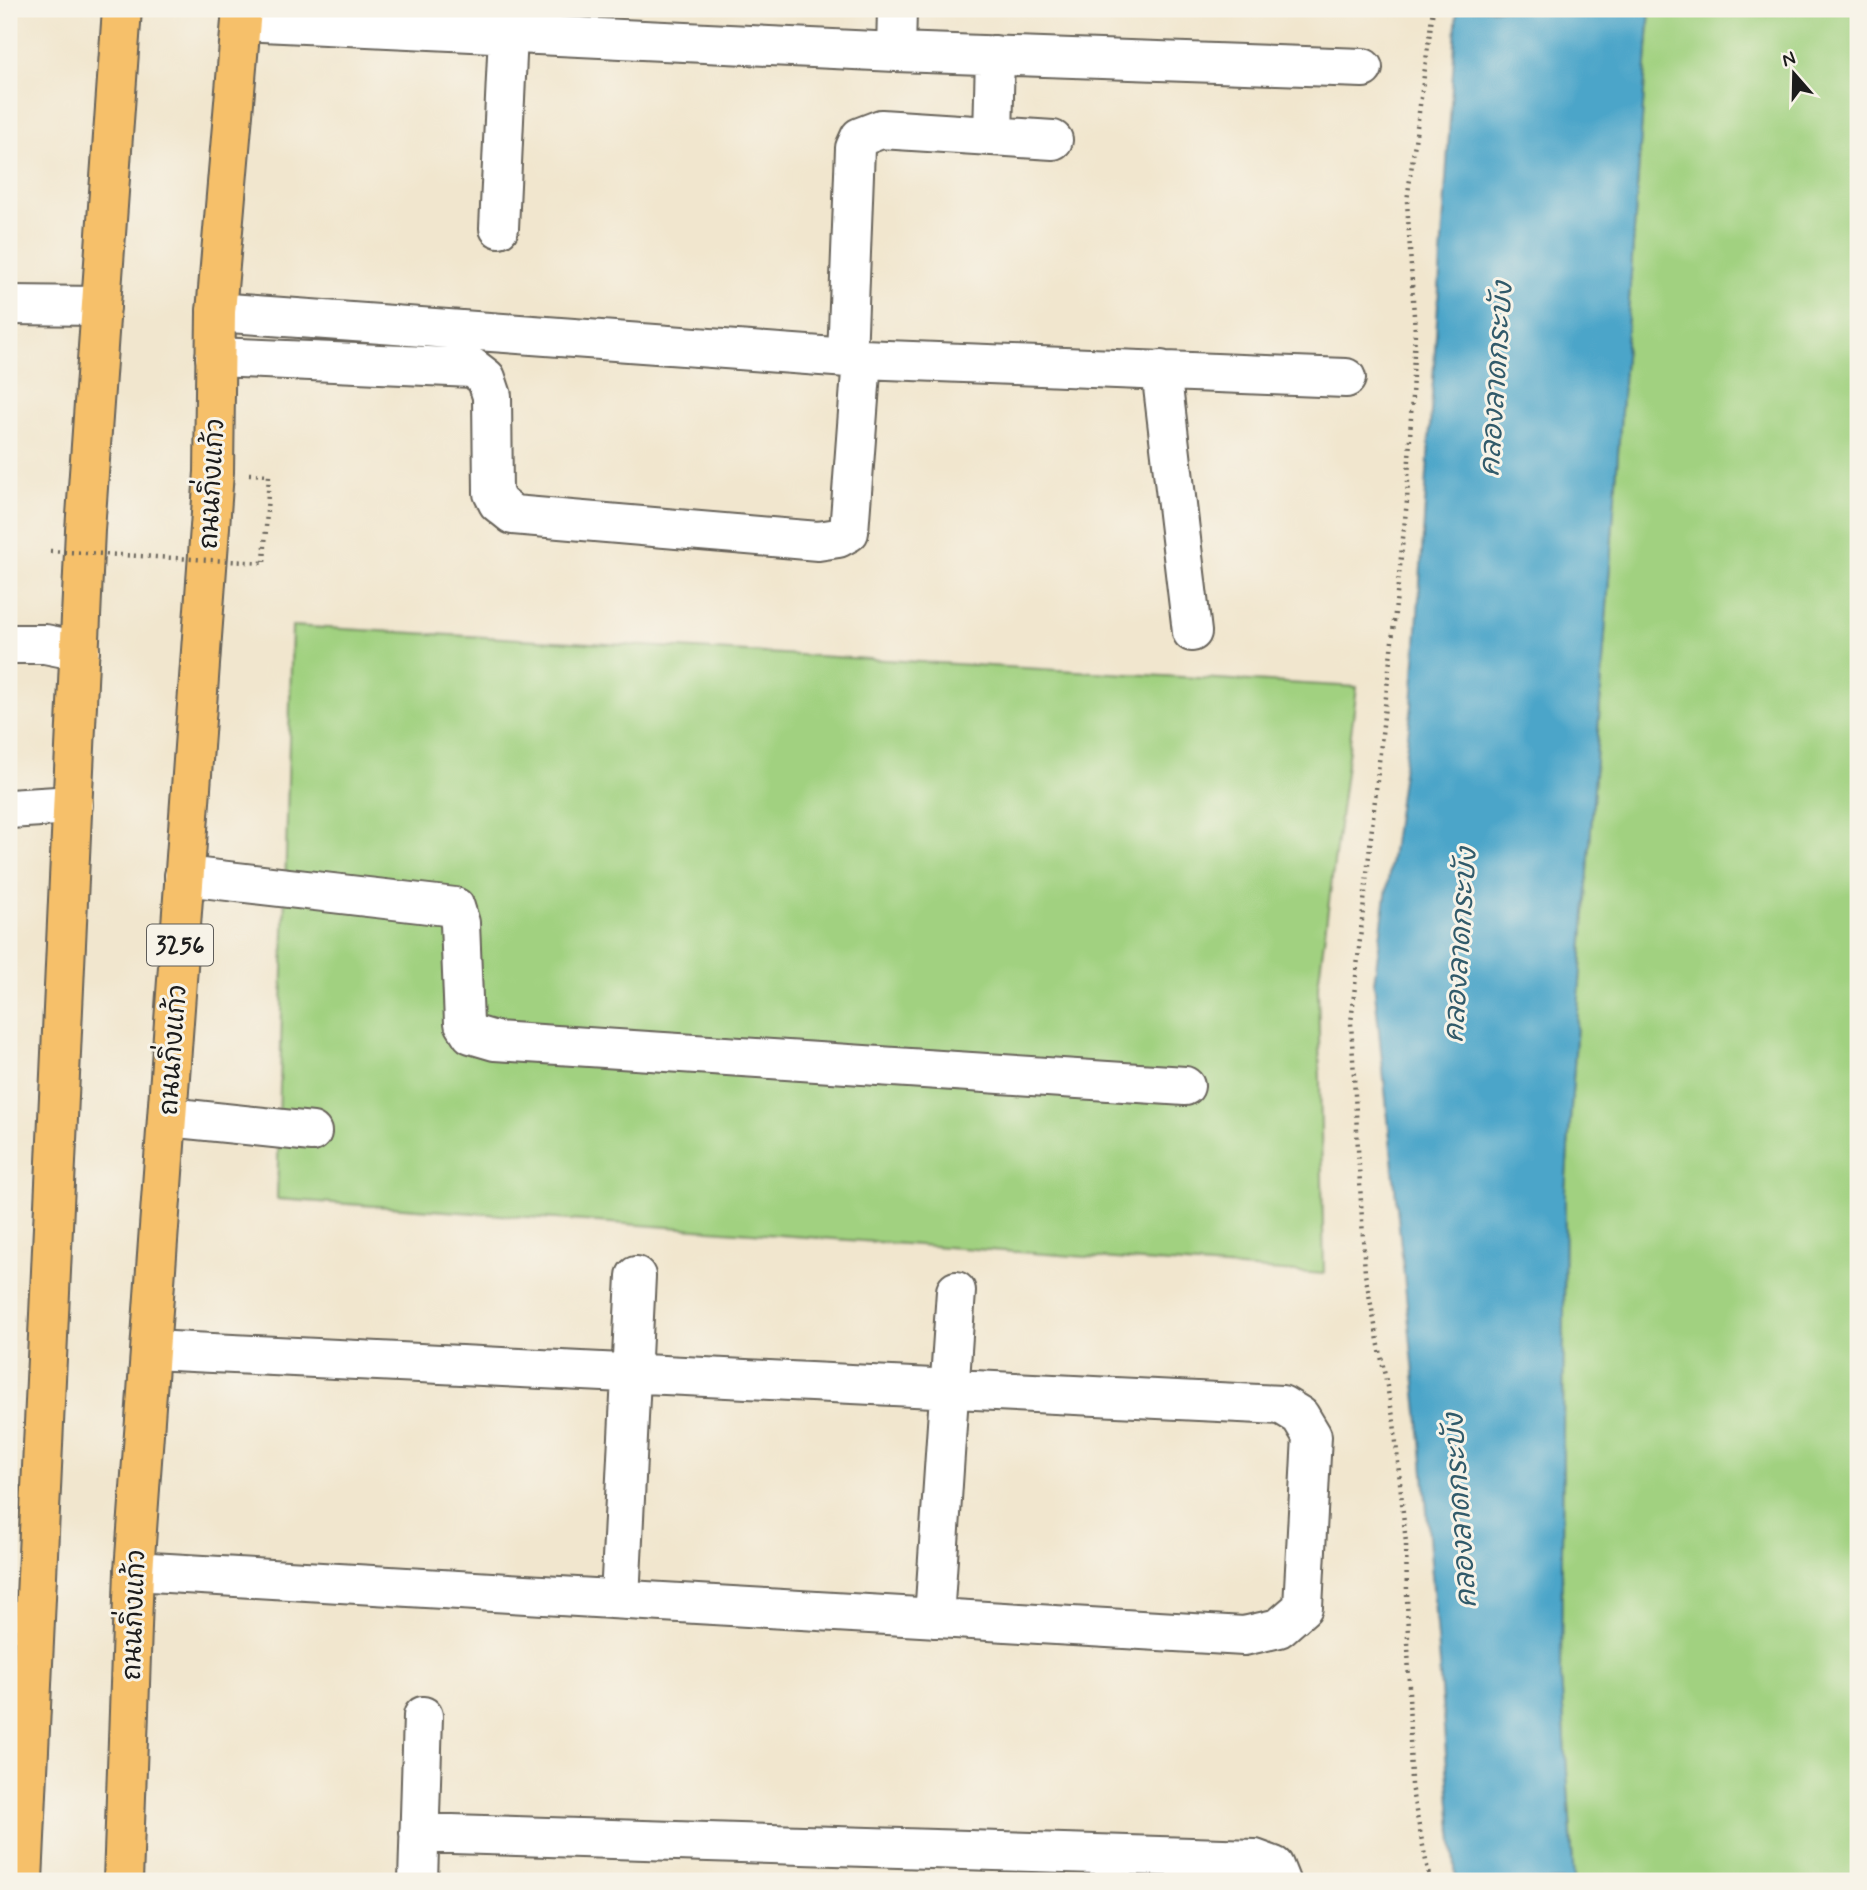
<svg xmlns="http://www.w3.org/2000/svg" width="1867" height="1890" font-family="Mynerve,'Playpen Sans Thai',sans-serif">
<rect width="100%" height="100%" fill="#f7f3e8"/>
<filter id="ink" filterUnits="userSpaceOnUse"><feTurbulence type="fractalNoise" baseFrequency=".0143" numOctaves="2"/><feDisplacementMap in="SourceGraphic" scale="14" xChannelSelector="R" yChannelSelector="G"/><feConvolveMatrix kernelMatrix="1 2 1 2 8 2 1 2 1" color-interpolation-filters="sRGB"/></filter>
<filter id="wash" filterUnits="userSpaceOnUse"><feTurbulence type="fractalNoise" baseFrequency=".00686" numOctaves="4" result="noise"/><feDisplacementMap in="SourceGraphic" scale="28" xChannelSelector="R" yChannelSelector="G"/><feGaussianBlur stdDeviation="1.57" result="paint"/><feColorMatrix in="noise" values="0 0 0 0 0 0 0 0 0 0 0 0 0 0 0 0 0 1.4 0 .05"/><feComposite in="paint" operator="in"/></filter>
<g filter="url(#wash)">
<rect width="100%" height="100%" fill="#f1e6ce"/>
<path fill="#a1d180" stroke="#5e764e" stroke-width="2" d="M1650 9H1858V1670L1855 1731 1858 1881H1574L1561 1676 1565 1192Z
M292 626 1357 687 1318 986 1324 1274 277 1199Z"/>
<path fill="#4ba5c9" stroke="#346072" stroke-width="2" d="M1457 9H1650L1565 1192 1561 1676 1574 1881H1456L1423 1461 1374 982 1412 706Z"/>
</g>
<g filter="url(#ink)">
<g fill="none" stroke-linecap="round" stroke-linejoin="round">
<g stroke="#67635a" stroke-width="42">
<path id="minor" d="M241 21 896 52 1363 68
M896 52 897 9
M993 136 995 55
M499 228 508 34
M9 305 101 306
M216 312 862 359 1346 378
M215 357 473 368 486 378 492 396 493 493 498 503 513 515 818 541 838 538 849 532 862 359
M847 357 855 148 860 137 881 129 1053 140
M1161 370 1192 632
M9 644H45L80 651
M9 809 73 805
M184 876 455 907 460 923 464 1023 471 1034 495 1041 1185 1086
M168 1117 312 1132
M134 1571 1244 1636 1279 1628 1303 1607 1312 1436 1300 1416 1282 1405 151 1350
M620 1599 636 1276
M934 1618 956 1291
M419 1833 1255 1859 1274 1866 1280 1881
M418 1881 423 1716"/>
</g>
<g stroke="#67635a" stroke-width="42">
<path id="major" d="M23 1881 85 530 122 9
M123 1881 134 1571 214 472 216 312 242 9"/>
</g>
<path stroke="#67635a" stroke-width="4.5" stroke-dasharray="2 5" stroke-linecap="butt" d="M249 474 269 475 264 563
M1430 1881 1411 1786 1406 1543 1394 1422 1365 1274 1351 1023 1407 501 1415 332 1407 201 1433 9"/>
<use href="#minor" stroke="#fff" stroke-width="38"/>
<use href="#major" stroke="#f6c06b" stroke-width="38"/>
<path stroke="#67635a" stroke-width="4.5" stroke-dasharray="2 5" stroke-linecap="butt" d="M50 551 264 563"/>
</g>
</g>
<g text-anchor="middle" stroke-width="6" stroke-linejoin="round" paint-order="stroke">
<rect fill="#f7f3e8" stroke="#5e5c59" stroke-width="2" x="147" y="924.5" width="66" height="41" rx="5"/>
<g font-size="24" font-weight="bold" fill="#1c1c1c">
<text x="180" y="953">3256</text>
</g>
<g font-size="26" fill="#1c1c1c" stroke="#f7f3e8">
<text transform="translate(211 484) rotate(-87)" y="9">ถนนกิ่งแก้ว</text>
<text transform="translate(172 1050) rotate(-86)" y="9">ถนนกิ่งแก้ว</text>
<text transform="translate(133 1615) rotate(-88)" y="9">ถนนกิ่งแก้ว</text>
</g>
<g font-size="28" font-style="italic" fill="#315a6a" stroke="#f7f3e8">
<text transform="translate(1495 379) rotate(-86)" y="10">คลองลาดกระบัง</text>
<text transform="translate(1459 945) rotate(-86)" y="10">คลองลาดกระบัง</text>
<text transform="translate(1459 1511) rotate(-94)" y="10">คลองลาดกระบัง</text>
</g>
</g>
<rect width="1867" height="1890" fill="none" stroke="#f7f3e8" stroke-width="35"/>
<g transform="translate(1794 74) rotate(340)" stroke="#f7f3e8" stroke-width="5" paint-order="stroke">
<path d="M0-5L12 26L0 18L-12 26Z" fill="#1c1c1c"/>
<text y="-10" font-size="19" font-weight="bold" text-anchor="middle" fill="#1c1c1c">N</text>
</g>
</svg>
